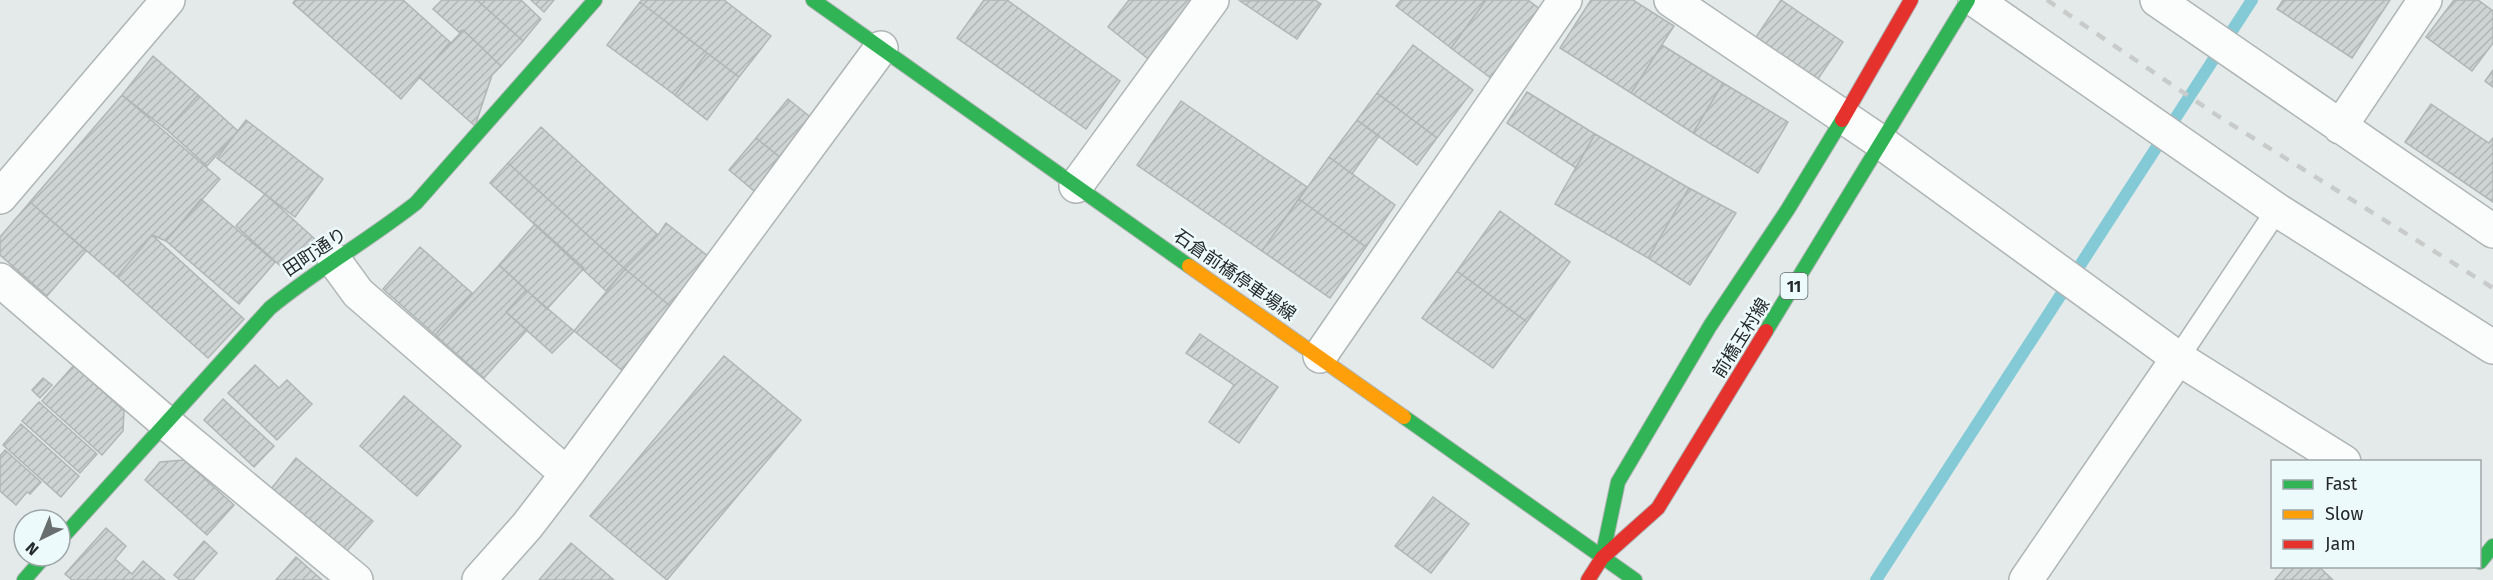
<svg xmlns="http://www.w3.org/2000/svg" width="2493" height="580" font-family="'Fira Sans','Noto Sans JP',sans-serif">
<defs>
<pattern id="building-hatch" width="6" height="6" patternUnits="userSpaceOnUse" patternTransform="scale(1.5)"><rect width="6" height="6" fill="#ced3d3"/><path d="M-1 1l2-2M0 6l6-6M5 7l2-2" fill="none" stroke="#b1b5b5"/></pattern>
</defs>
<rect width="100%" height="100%" fill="#e4eaea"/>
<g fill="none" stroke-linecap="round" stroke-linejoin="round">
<path stroke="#83cad6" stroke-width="12" d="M1876 580 2252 0"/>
</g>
<path fill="url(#building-hatch)" stroke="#b0b5b5" stroke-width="1.5" d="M295 0H403L450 42 401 99 293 3Z
M442 0H477L523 41 501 66 463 30 459 32 433 9Z
M477 0H521L541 19 523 41Z
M531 0H554L544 12Z
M642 0H724L771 36 739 77 640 2Z
M984 0H1007L1120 81 1086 129 957 38Z
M1129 0H1197L1157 66 1108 27Z
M1315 0 1321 4 1297 39 1240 1Z
M1401 0H1486L1451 48 1396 6Z
M1486 0H1528L1550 17 1500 85 1451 48Z
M1591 0H1633L1674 26 1631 93 1560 48Z
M1781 0 1843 42 1816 82 1754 40Z
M2283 0H2390L2352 58 2277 9Z
M2454 0H2478L2493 11V43L2472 71 2426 37Z
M640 2 707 53 675 95 607 45Z
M463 30 501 66 492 75 475 126 419 77Z
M1413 45 1473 90 1437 138 1377 93Z
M1662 45 1723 83 1693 133 1631 93Z
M707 53 739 77 707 120 675 95Z
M153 56 198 95 167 130 122 95Z
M2493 70V87L2485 81Z
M1723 83 1788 122 1758 173 1693 133Z
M1527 92 1595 134 1576 168 1507 123Z
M1377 93 1437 138 1417 165 1357 120Z
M122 95 220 179 166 241 152 235 117 277 30 202Z
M198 95 238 131 207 166 167 130Z
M788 99 824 128 792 167 756 138Z
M1181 101 1307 187 1262 251 1137 165Z
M2431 104 2489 143 2493 138V202L2405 142Z
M246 120 323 179 295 217 217 158Z
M1357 120 1379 136 1352 174 1329 157Z
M541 127 658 235 625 269 508 163Z
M1595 134 1689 188 1648 258 1555 204Z
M756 138 792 167 765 200 729 170Z
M1329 157 1395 205 1366 247 1299 199Z
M508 163 625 269 606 291 490 183Z
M1689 188 1736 213 1690 285 1648 258Z
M265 194 316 240 287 272 236 226Z
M201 199 275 262 239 304 166 241Z
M1299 199 1366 247 1330 298 1262 251Z
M30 202 86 251 47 296 0 255V237Z
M1500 211 1570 262 1527 322 1457 271Z
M666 223 718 264 680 314 625 269 658 235Z
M535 224 584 268 547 309 499 265Z
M152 235 244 319 208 358 117 277Z
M420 247 472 293 435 335 383 289Z
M499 265 526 290 506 312 527 330 484 378 435 335Z
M625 269 680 314 629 376 574 331Z
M1457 271 1527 322 1493 368 1422 318Z
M526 290 574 331 552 353 506 312Z
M1200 334 1278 387 1239 443 1209 422 1234 385 1186 353Z
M724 356 801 420 667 580 590 516Z
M74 365 124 411 123 431 102 455 42 401Z
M255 365 279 388 287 380 312 404 277 440 228 393Z
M43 378 52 385 40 398 32 390Z
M404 396 461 446 417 496 360 446Z
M223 399 274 446 254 467 204 420Z
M39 402 97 454 80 473 22 421Z
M21 424 79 476 61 497 3 445Z
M5 450 41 482 30 494 27 492 16 505 0 491V456Z
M296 458 373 521 341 558 266 495Z
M184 460 234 505 207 535 145 480 160 462Z
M1433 497 1469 524 1431 573 1395 546Z
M106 528 126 546 115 559 132 574 143 561 165 580H72L65 574Z
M204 541 217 553 193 580H180L174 575Z
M571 543 614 580H539Z
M296 557 322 580H276Z
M2287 566H2318L2333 580H2275Z"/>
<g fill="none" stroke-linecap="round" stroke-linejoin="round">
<g stroke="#afb4b5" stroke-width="24">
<path id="lane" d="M2178 358 2277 210"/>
</g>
<g stroke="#afb4b5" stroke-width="36">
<path id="street" d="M1671 0 1882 143 2178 358 2344 462
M1975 0 2277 210 2493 347
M2157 0 2493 231
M2340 127 2425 0
M1076 186 1212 0
M0 197 168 0
M334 260 358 293 567 474
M0 280 165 422 356 580
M1320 356 1565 0
M479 580 527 526 567 474 881 48
M2026 580 2178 358"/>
</g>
<g stroke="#afb4b5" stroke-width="16">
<path id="fast" d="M813 0 1189 266
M1766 331 1968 0
M1404 417 1635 580
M60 540 270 308C316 270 369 240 416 203L595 0
M1602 558 1618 482 1710 326 1788 209 1842 120
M2480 562 2493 546
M24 580 45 556"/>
</g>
<g stroke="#afb4b5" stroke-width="16">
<path id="slow" d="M1189 266 1404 417"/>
</g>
<g stroke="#afb4b5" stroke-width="16">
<path id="jam" d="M1842 120 1911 0
M1588 580 1602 558 1658 508 1766 331"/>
</g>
<use href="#lane" stroke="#fbfcfc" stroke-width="21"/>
<use href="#street" stroke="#fbfcfc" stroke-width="33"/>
<use href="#fast" stroke="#30b455" stroke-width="14"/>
<use href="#slow" stroke="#ff9f0a" stroke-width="14"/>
<use href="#jam" stroke="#e5322d" stroke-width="14"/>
<path stroke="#c9cbcb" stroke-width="4.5" stroke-dasharray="10 10" stroke-linecap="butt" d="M2047 0 2218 116 2493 288"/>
</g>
<g text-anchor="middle" stroke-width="5" stroke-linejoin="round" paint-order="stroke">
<rect fill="#edfafc" stroke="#616869" stroke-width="1.5" x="1780.5" y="273" width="27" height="26" rx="4.5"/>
<g font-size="16" font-weight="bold" fill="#25292a">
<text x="1794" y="292">11</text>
</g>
<g font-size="18" fill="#25292a" stroke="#edfafc">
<text transform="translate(315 252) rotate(-34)" y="6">田町通り</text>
<text transform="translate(1235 275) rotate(35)" y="6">石倉前橋停車場線</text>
<text transform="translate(1741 338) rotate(-58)" y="6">前橋玉村線</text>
</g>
</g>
<rect x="2271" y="460" width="210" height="108" fill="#edfafc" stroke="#9da6a8" stroke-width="1.5"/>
<rect x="2283" y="480" width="30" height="9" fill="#30b455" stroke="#9da6a8" stroke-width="1.5"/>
<text x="2325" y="490" font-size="18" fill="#25292a">Fast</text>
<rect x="2283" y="510" width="30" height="9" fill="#ff9f0a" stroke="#9da6a8" stroke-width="1.5"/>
<text x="2325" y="520" font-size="18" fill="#25292a">Slow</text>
<rect x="2283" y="540" width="30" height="9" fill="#e5322d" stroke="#9da6a8" stroke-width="1.5"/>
<text x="2325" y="550" font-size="18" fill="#25292a">Jam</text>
<g transform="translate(42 538) rotate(223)"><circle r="28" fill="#edfafc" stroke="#9da6a8" stroke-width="1.5"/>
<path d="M0-4.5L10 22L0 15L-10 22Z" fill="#686d6d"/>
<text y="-9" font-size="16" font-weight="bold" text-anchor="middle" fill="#25292a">N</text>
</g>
</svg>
